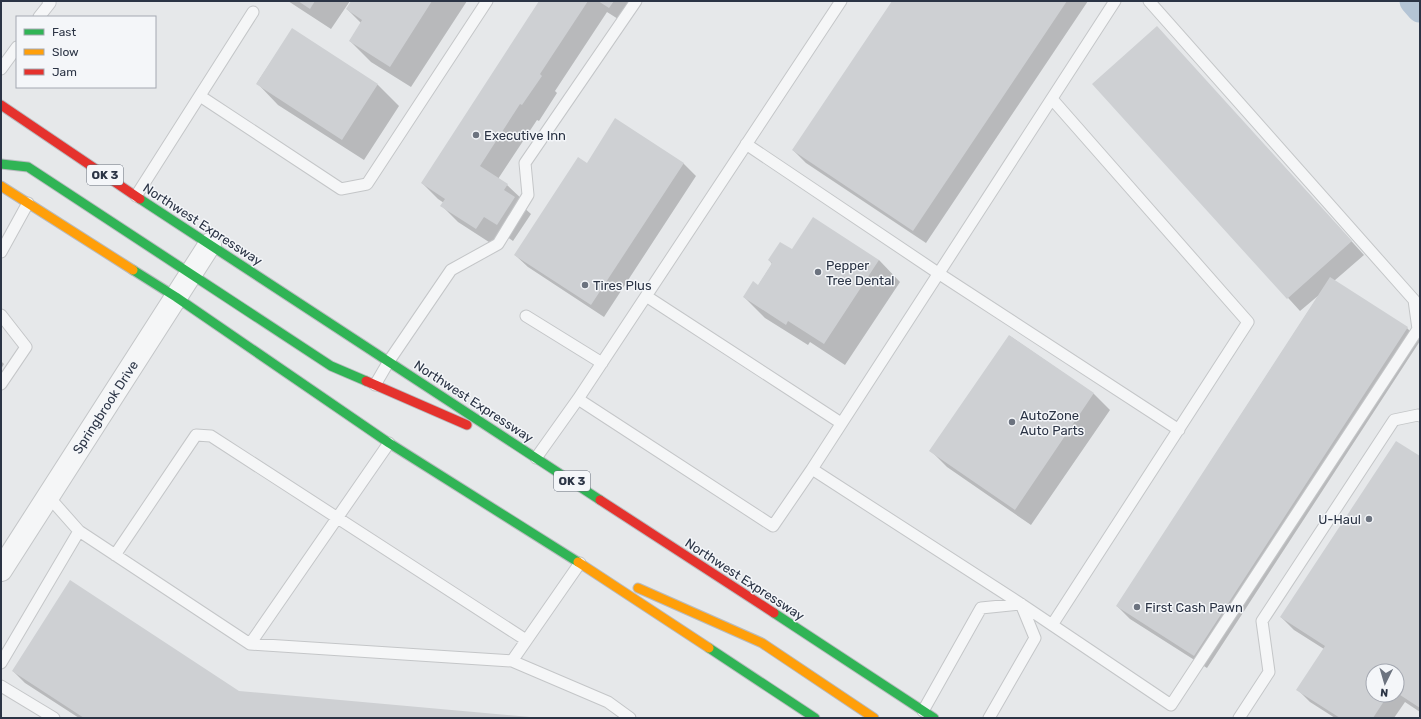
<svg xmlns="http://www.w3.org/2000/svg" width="1421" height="719" font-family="Rubik,sans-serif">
<rect width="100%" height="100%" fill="#e6e8ea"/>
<path fill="#0003" fill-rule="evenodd" d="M288 1H350L331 29Z
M352 1H467L411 87 371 62 350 41 361 23 347 9Z
M540 1H640L626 24 607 12 555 91 557 93 539 121 537 120 498 179 507 185 524 201 521 205 531 214 513 241 500 232 492 244 458 222 442 206 444 203 438 199 422 183Z
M893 1H1088L926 243 806 163 793 150Z
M1157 27 1364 255 1334 281 1407 328 1420 341 1207 668 1130 619 1117 606 1319 295 1300 311 1094 84Z
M292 30 378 85 399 106 364 160 278 105 257 83Z
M683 163 696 176 604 317 528 267 515 255 587 164Z
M792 251 879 260 900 282 845 365 810 342 808 345 765 318 744 297 758 286 772 264 769 260Z
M1010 336 1094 394 1110 410 1031 525 947 467 931 451Z
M1 361 4 364 1 369Z
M1420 458V712L1405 702 1394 718H1335L1310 702 1298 690 1324 649 1294 630 1281 617ZM1373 671H1397V695H1373Z
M13 671 238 692 531 718H79L25 683Z"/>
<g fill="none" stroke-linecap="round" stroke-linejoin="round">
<path stroke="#b4c4d5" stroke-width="27" d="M1413 1 1420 9"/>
</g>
<path fill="#ced0d3" d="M298 1H315L310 9Z
M351 1H432L390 67 349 41 362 20 346 9Z
M539 1H588L540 74 542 76 522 105 520 104 480 166 508 184 504 190 515 197 497 225 484 217 476 229 440 206 445 199 421 183Z
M598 1H614L609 8Z
M892 1H1067L913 231 792 150Z
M1157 26 1352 241 1287 299 1092 84Z
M292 28 378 84 342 140 256 84Z
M615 118 684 163 591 305 514 255 578 157 587 163Z
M813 217 879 260 824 344 788 321 786 325 743 297 753 281 758 285 772 263 768 260 780 242 792 249Z
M1330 277 1408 327 1194 656 1116 606Z
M1009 335 1094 393 1015 510 929 451Z
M1396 441 1420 456V708L1397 693V671H1373V695H1388L1373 718H1340L1296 690 1325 646 1280 617Z
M70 580 239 691 530 717V718H84L12 671Z"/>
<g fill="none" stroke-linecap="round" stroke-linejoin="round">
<g stroke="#c4c6c8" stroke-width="13">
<path id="lane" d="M1115 1 812 469 1021 604 1171 705 1418 329 1414 300 1149 1
M39 17 50 3 48 1
M1 69 17 47
M200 96 341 189 367 184 487 1
M1052 99 1248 322 1052 625
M746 144 938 273 1179 430
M136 196 253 12
M1 252 28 203
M646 296 841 423
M1 315 26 347 1 384
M526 316 602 363
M375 385 389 361 451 270 498 244 528 195 525 163 636 1
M578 399 773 526 812 469
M536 458 578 399 841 1
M79 531 250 644 512 661 580 563
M115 555 196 435 211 436 526 640
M250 644 389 443
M512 661 608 702 630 718
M1 663 79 531 48 496
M1 686 54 718
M923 711 981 608 1021 604 1035 638 989 718
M1239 718 1269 672 1262 621 1394 420 1418 415 1420 416"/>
</g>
<g stroke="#c4c6c8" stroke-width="24">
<path id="street" d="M1 570 210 244"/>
</g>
<g stroke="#b8bbbf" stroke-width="11">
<path id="fast" d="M1 164 28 167 331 366 366 381
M140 199 600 500
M133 270 176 297 389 443 578 562
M774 613 934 718
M709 648 815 718"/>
</g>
<g stroke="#b8bbbf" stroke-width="11">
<path id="slow" d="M1 186 133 270
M578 562 709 648
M638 588 762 643 874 718"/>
</g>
<g stroke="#b8bbbf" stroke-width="11">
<path id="jam" d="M1 105 140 199
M366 381 467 425
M600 500 774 613"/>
</g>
<use href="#lane" stroke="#f5f6f7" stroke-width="11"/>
<use href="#street" stroke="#f5f6f7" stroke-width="22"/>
<use href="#fast" stroke="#30b455" stroke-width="9"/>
<use href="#slow" stroke="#ff9f0a" stroke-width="9"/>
<use href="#jam" stroke="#e5322d" stroke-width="9"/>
</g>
<g fill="#6c737f" stroke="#f4f6f9" stroke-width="1.5">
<circle cx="476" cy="135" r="4"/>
<circle cx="818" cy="272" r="4"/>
<circle cx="585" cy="285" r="4"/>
<circle cx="1012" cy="422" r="4"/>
<circle cx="1369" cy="519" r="4"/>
<circle cx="1137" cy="607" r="4"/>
</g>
<g text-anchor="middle" stroke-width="3" stroke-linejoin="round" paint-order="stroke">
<g fill="#f4f6f9" stroke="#676e7b" stroke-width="1">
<rect x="87" y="165" width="36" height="20" rx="3"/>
<rect x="554" y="471" width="36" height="20" rx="3"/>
</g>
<g font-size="12" font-weight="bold" fill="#2b3445">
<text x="105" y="179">OK 3</text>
<text x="572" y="485">OK 3</text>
</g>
<g font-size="13" fill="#2b3445" stroke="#f4f6f9" text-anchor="start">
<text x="484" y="140">Executive Inn</text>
<text x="826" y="270">Pepper<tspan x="826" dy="15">Tree Dental</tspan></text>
<text x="593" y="290">Tires Plus</text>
<text x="1020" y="420">AutoZone<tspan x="1020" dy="15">Auto Parts</tspan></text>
<text x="1361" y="524" text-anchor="end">U-Haul</text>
<text x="1145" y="612">First Cash Pawn</text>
</g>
<g font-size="13" fill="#2b3445" stroke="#f4f6f9">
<text transform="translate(203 224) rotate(33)" y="5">Northwest Expressway</text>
<text transform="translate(474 401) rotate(33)" y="5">Northwest Expressway</text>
<text transform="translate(105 407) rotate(-57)" y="5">Springbrook Drive</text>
<text transform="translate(745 579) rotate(33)" y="5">Northwest Expressway</text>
</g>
</g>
<rect width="1421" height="719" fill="none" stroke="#2b3445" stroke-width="4"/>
<rect x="16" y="16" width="140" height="72" fill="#f4f6f9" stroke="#a4a8b1"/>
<rect x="24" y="29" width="20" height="6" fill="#30b455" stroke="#a4a8b1"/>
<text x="52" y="36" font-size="12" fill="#2b3445">Fast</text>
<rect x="24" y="49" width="20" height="6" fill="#ff9f0a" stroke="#a4a8b1"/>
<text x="52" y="56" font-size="12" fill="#2b3445">Slow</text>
<rect x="24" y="69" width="20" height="6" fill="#e5322d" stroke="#a4a8b1"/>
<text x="52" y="76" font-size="12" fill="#2b3445">Jam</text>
<g transform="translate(1385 683) rotate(185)"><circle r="19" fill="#f4f6f9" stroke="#a4a8b1"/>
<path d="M0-3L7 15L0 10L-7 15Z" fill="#6c737f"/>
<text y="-6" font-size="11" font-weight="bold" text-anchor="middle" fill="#2b3445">N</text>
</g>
</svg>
